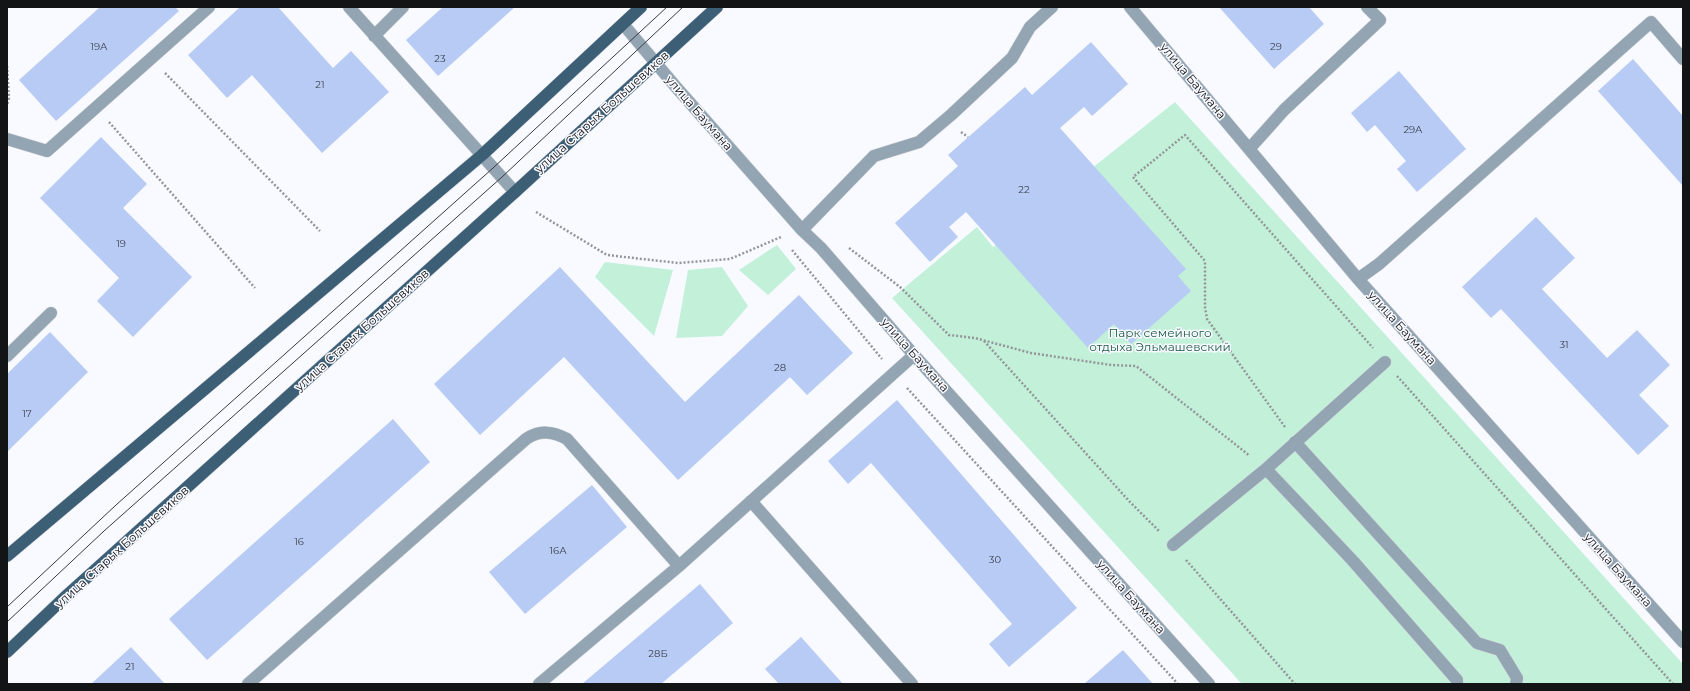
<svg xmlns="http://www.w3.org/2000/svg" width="1690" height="691" font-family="Montserrat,sans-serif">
<rect width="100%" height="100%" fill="#f8faff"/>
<path fill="#c2f0d9" d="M1175 102 1683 664V684H1242L892 298 977 227 993 247Z
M777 245 796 269 768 295 739 270Z
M605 262 673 270 654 336 595 277Z
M722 267 748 306 722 336 676 338 688 270Z"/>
<path fill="#b7cbf5" d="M100 7H175L179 11 56 121 19 80Z
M240 7H278L333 68 351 51 389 92 322 153 252 75 227 98 188 55Z
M443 7H515L438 76 406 40Z
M1219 7H1309L1324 24 1274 69Z
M1091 42 1128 84 1092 116 1084 107 1060 128 1186 269 1178 276 1191 291 1131 344 1114 324 1088 348 966 212 949 227 958 237 930 262 895 223 958 166 948 155 1025 87 1032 95Z
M1633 59 1683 116V186L1598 91Z
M1399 71 1466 149 1417 192 1397 169 1406 161 1375 125 1367 132 1351 113Z
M101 137 147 184 123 208 192 277 133 337 97 301 119 278 40 198Z
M1536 217 1575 258 1542 289 1607 358 1637 330 1670 365 1639 395 1669 426 1638 455 1501 309 1491 318 1462 287Z
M560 267 685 402 799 295 853 353 807 395 790 377 678 480 564 357 480 435 434 384Z
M50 332 88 372 7 452V374Z
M897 400 1077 608 1009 667 989 644 1012 624 871 463 848 484 828 461Z
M393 419 430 462 207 660 169 619Z
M592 485 627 527 525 614 489 572Z
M700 584 733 623 661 684H582Z
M801 637 843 684H779L765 669Z
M131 647 165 684H91Z
M1123 650 1153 684H1084Z"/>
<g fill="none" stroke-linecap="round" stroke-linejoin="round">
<g stroke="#d3d5da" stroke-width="13">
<path id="minor" d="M349 7 515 192
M1130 7 1358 279 1683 642
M623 24 676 87 802 230 821 248 914 355 1209 684
M374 36 403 7
M7 139 47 151 209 7
M1250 148 1284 110 1380 20 1367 7
M802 230 874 156 919 142 951 115 1012 58 1030 27 1052 7
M1358 279 1379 264 1651 22 1683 59
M7 356 51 313
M1295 442 1477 643 1500 650 1517 678 1516 684
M1266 469 1353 561 1457 680V684
M751 501 912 684
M1173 545 1266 469 1385 362
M248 684 526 439C540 430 552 431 567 439L679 566
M539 684 679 566 914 355"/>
</g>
<g stroke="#d3d5da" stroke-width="13">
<path id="major" d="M7 556 482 155 641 7
M7 652 64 598 515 192 717 7"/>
</g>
<path stroke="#949699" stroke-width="2.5" stroke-dasharray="2 2" stroke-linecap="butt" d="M7 66 9 98 7 105
M165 73 320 231
M109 122 255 288
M961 132 968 137
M536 212 607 255 678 263 730 259 781 237 782 238
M849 248 900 287 949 335 975 338 1031 353 1111 365 1136 366 1250 456
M792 250 882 359
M984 341 1130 502 1159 531
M1397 376 1673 684
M907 388 1178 684
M1285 427 1207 319 1205 307V261L1133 177 1185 135 1373 348
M1186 560 1295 684"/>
<use href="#minor" stroke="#93a5b2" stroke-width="12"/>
<use href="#major" stroke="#3d5f76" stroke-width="12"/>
<path stroke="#393a3d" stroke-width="1" d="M7 607 116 505 493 168 667 7
M7 622 104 531 502 177 683 7"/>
</g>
<g text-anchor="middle" stroke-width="3" stroke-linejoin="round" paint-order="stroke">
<g font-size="10" fill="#3c424e">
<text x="99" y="50">19А</text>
<text x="1276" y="50">29</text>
<text x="440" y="62">23</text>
<text x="320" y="88">21</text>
<text x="1413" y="133">29А</text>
<text x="1024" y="193">22</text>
<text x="121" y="247">19</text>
<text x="1564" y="348">31</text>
<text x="780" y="371">28</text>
<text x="27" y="417">17</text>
<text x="299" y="545">16</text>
<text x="558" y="554">16А</text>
<text x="995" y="563">30</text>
<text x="658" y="657">28Б</text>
<text x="130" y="670">21</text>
</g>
<g font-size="12" fill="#131416" stroke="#f8faff">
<text transform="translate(1193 81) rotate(50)" y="4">улица Баумана</text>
<text transform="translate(602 112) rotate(-42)" y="4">улица Старых Большевиков</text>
<text transform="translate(699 113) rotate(49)" y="4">улица Баумана</text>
<text transform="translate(1402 328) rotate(48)" y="4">улица Баумана</text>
<text transform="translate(362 330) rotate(-42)" y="4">улица Старых Большевиков</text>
<text transform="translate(915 355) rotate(48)" y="4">улица Баумана</text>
<text transform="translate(122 547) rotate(-42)" y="4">улица Старых Большевиков</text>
<text transform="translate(1618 570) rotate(48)" y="4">улица Баумана</text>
<text transform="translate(1131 597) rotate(48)" y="4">улица Баумана</text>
</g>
<g font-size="12" fill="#1e5b43" stroke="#f8faff">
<text x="1160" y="337">Парк семейного<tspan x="1160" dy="14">отдыха Эльмашевский</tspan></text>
</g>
</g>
<rect width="1690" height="691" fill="none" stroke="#131416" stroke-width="16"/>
</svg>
